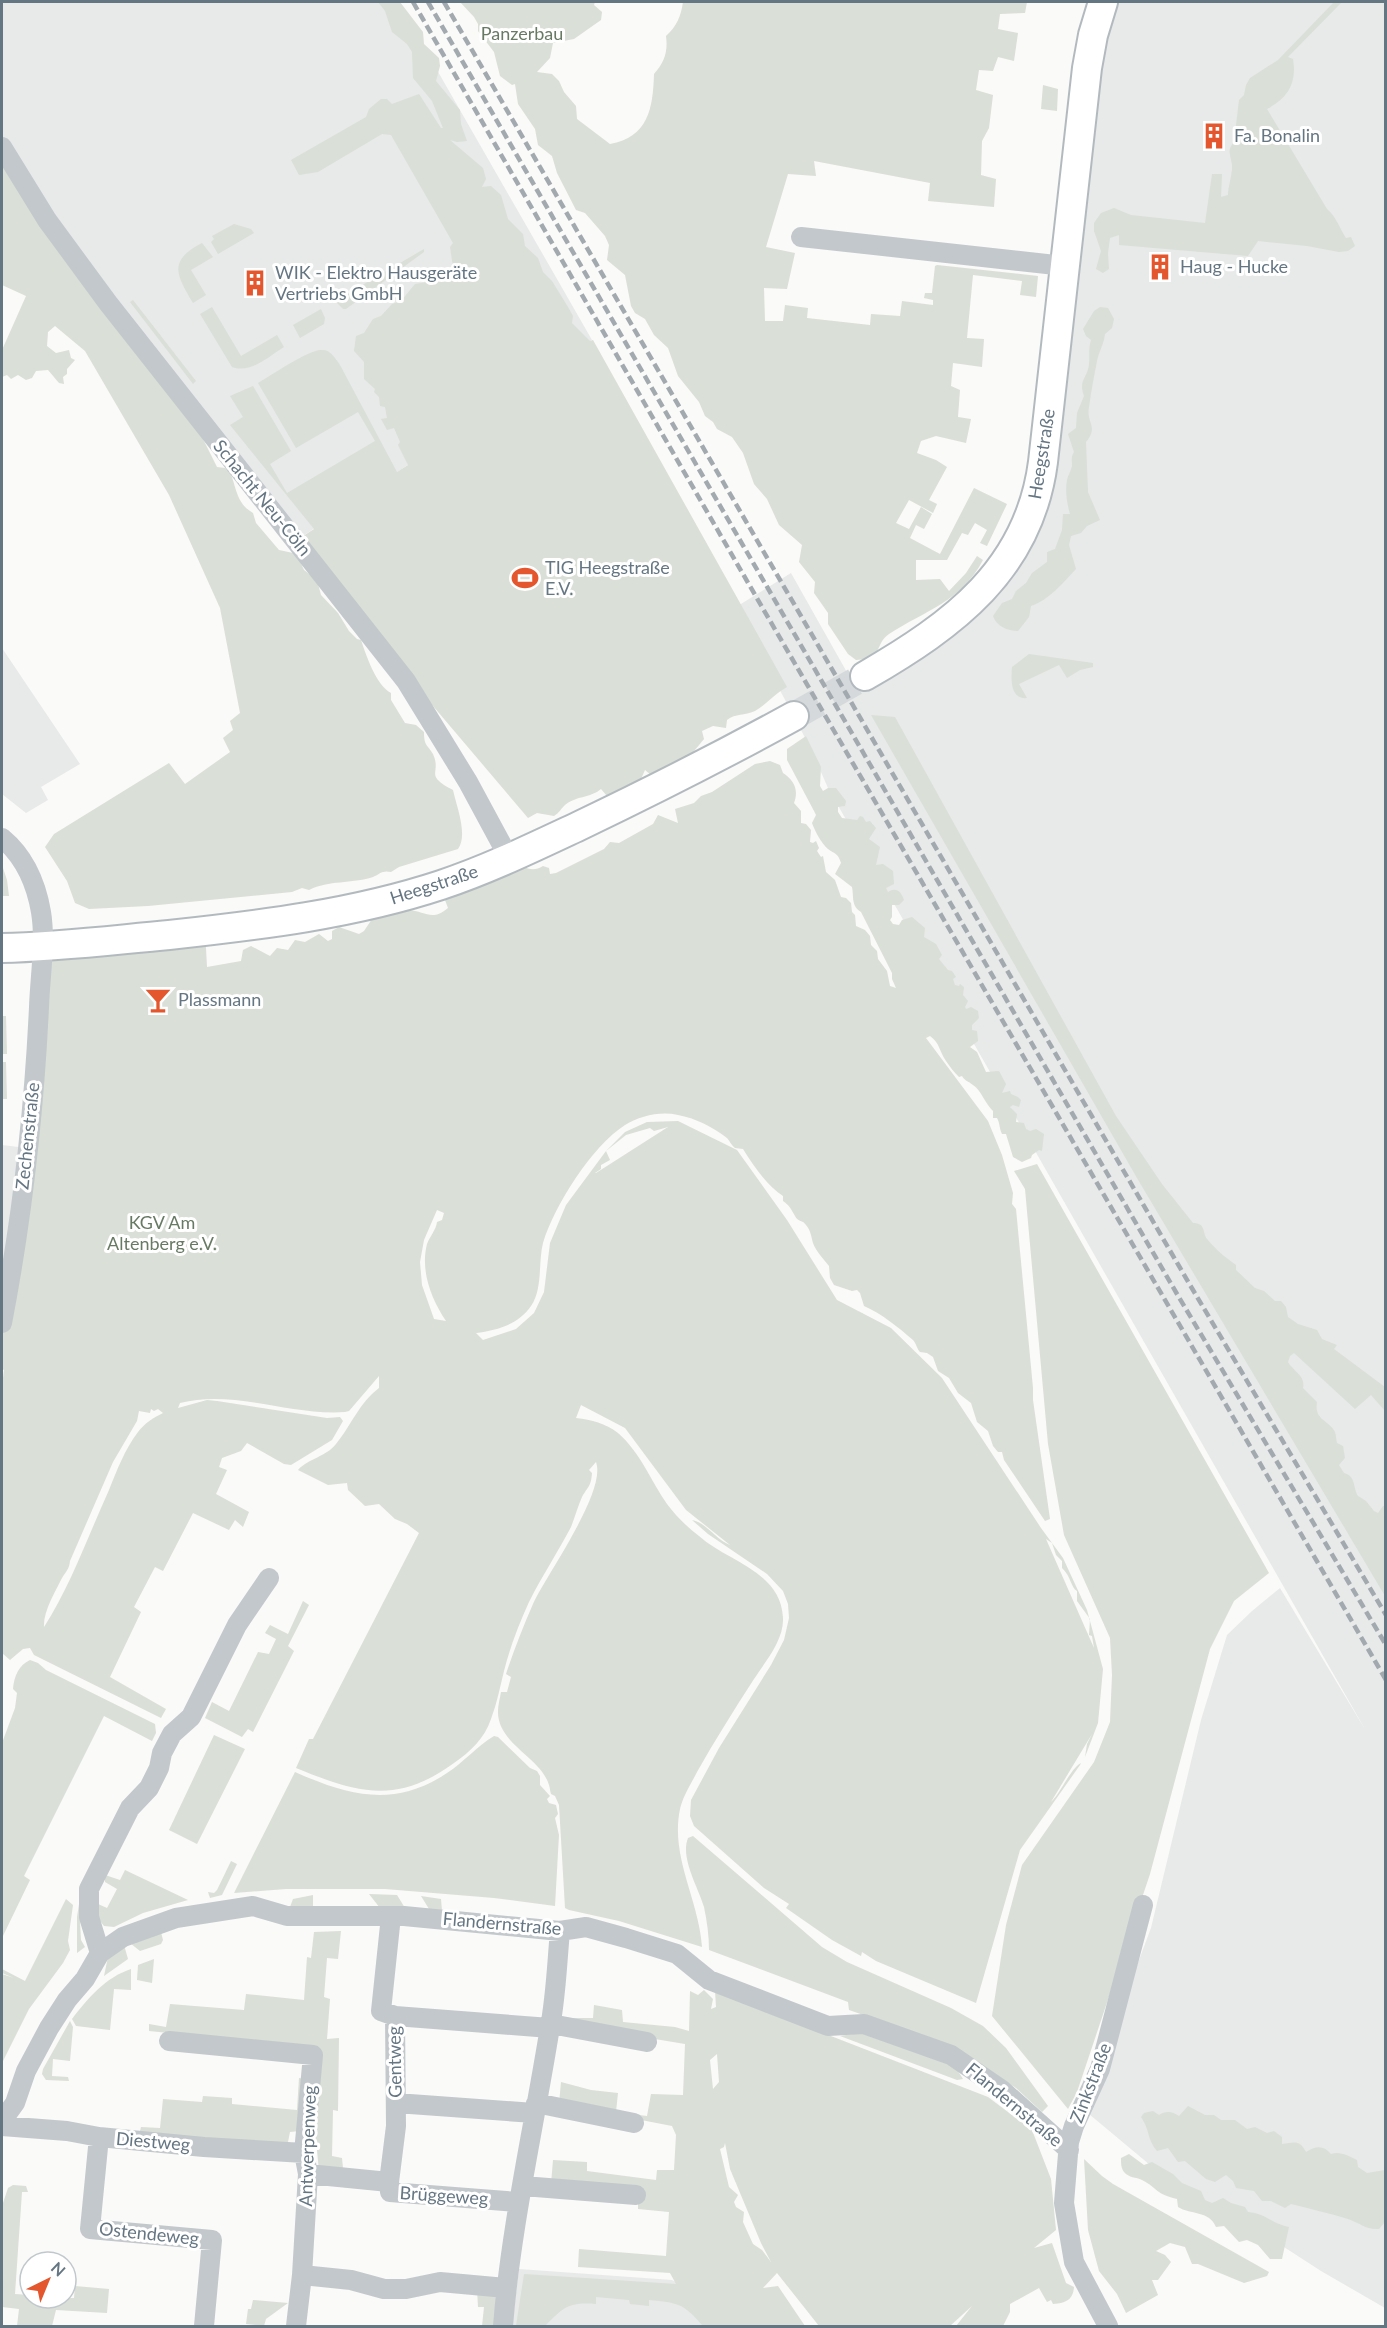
<svg xmlns="http://www.w3.org/2000/svg" width="1387" height="2328" font-family="Lato,sans-serif">
<rect width="100%" height="100%" fill="#fafaf8"/>
<path fill="#e8e9e9" d="M2 2H398L592 340 294 542 2 147Z
M1103 2H1385V2308L1321 2271 1264 2234 1186 2195 1083 2109 1151 1928 1201 1720 1227 1635 1252 1611 1280 1588 1366 1731 828 788 811 749 736 607 791 573 853 683 1017 545Z
M2 648 80 764 41 787 48 800 26 813 2 794Z
M2 1145 27 1148 2 1323Z
M519 2269 672 2280 703 2294 738 2326H512Z"/>
<path fill="#dadfd7" fill-rule="evenodd" d="M378 2H400L423 32 424 44 439 58 440 66 436 81 460 110 461 124 467 141 457 142 450 140 483 168 486 179 482 187 491 186 501 195 508 219 523 234 525 246 538 258 543 272 552 281 568 307 573 316 572 323 590 341 593 340 787 687C774 694 766 705 755 711 744 716 736 713 727 720L726 728 713 726 702 731 704 739 690 756 651 775 645 770 641 779V787L615 799 607 796 601 789C591 798 574 796 564 806 560 810 559 813 554 816L537 813 528 818 294 542 314 529 230 425 243 417 230 396 253 386 291 451 270 464 287 493 375 441 358 412 296 448 258 383C270 376 311 348 322 350 331 350 335 358 340 365L397 472 408 465 398 445 400 442 394 428 387 430 381 419 387 418 385 407 380 406 379 397 374 392 375 389 364 379V362L354 351 356 336 364 333 373 319 381 316 392 304 401 301 415 284 434 281 453 267 450 247 453 243 391 135 382 134 318 172 299 175 291 160 366 117 369 109 381 99H387L392 104 419 94 441 128H443L432 101 413 78 412 52 407 44 392 32 385 11Z
M460 2H595L594 5 602 12 601 20 574 39 553 43 550 58 537 72 552 74 559 81 564 92 576 106 577 119 610 144C648 137 653 109 654 74 665 62 668 51 666 36 677 26 681 16 683 2H1027L1025 13 1000 14 998 29 1018 33 1014 61 998 57 993 71 979 70 976 90 993 95 989 128 982 141 981 175 996 179 994 207 928 201 930 183 814 161 816 176 788 174 766 247 795 253 787 289 764 288 765 321H783L785 305 808 308 807 318 870 325 871 314 900 316 902 301 933 305V300L924 298 925 293H932L935 266 937 265 1038 276 1036 297 1020 295 1022 281 973 275 967 338 984 339 982 367 953 363 951 386 960 390 958 417 971 419 966 443 936 436 921 441 917 453 936 460 947 467 929 500 937 504 933 513 909 500 896 523 909 529 921 507 932 514 924 529 916 525 910 538 940 554 974 488 1007 504 987 546 980 543 987 530 975 523 968 535 962 533 947 560H916V580L940 579 949 591 966 573 977 556 983 560C961 602 926 610 889 634 874 644 885 658 856 660L848 654 828 624V613L814 593 815 582 799 562 802 545 779 525 767 499 754 484 743 453 732 437 717 429 713 422 705 416 699 402 678 376 668 348 654 335 645 319 635 313 631 306 625 275 607 260 609 245 605 236 585 213 576 210 557 173 552 156 538 145 535 129 518 104 515 84 512 85 500 76 494 52 478 31V24L474 17Z
M1334 2H1342L1288 57 1293 59C1297 83 1288 98 1267 109L1327 209C1336 216 1340 229 1346 238L1351 237 1355 246 1348 251 1339 252 1307 246 1258 241 1248 256 1119 245V235L1110 238 1108 253 1109 269 1103 273 1096 269 1101 251 1094 231V223L1101 213 1114 208 1131 215 1205 223 1212 174H1222L1221 197 1228 195C1228 187 1233 172 1232 165 1231 155 1226 151 1234 142L1239 100 1244 95 1246 85 1250 78 1278 60Z
M1043 85 1058 89 1057 111 1041 109Z
M2 156 198 429 217 467 225 468 230 472C237 489 236 503 253 513L256 523 279 550 293 553 299 559 304 570 317 580 321 595 338 613 349 631 357 639 361 640C366 655 376 685 391 693V700L405 723 416 725 424 732C424 746 427 744 433 754 442 774 423 774 453 790 457 808 468 835 458 849L399 867 391 872C382 870 380 874 373 877 351 884 329 880 309 890L302 888 292 892 148 906 89 909 75 903 67 881 45 847 54 834 169 763 185 784 230 752 223 738 233 730 230 721 240 713 220 608 169 495 85 351 55 326 48 332 47 346 56 353 69 350 71 358 75 360 67 369V374L63 377 64 384 59 383 48 370 36 371 32 378 26 380 18 375 11 379 7 375 2 377V350L26 296 2 285Z
M234 224 251 229 254 233 218 254 211 242 214 239 212 236Z
M202 243 213 257 191 270 206 295 193 303C176 274 168 261 202 243Z
M424 249V252L346 309H343L335 301Z
M133 300 196 381 193 384 130 302Z
M212 307 241 356 277 335 284 347C269 356 251 374 232 367L200 314Z
M1100 307 1108 308 1114 319 1112 328 1105 334C1104 344 1099 351 1097 361 1094 376 1091 392 1089 407 1086 424 1099 426 1086 442L1088 492 1100 520 1087 526 1081 533 1071 536 1069 545 1076 569C1063 583 1049 600 1031 606L1029 617 1018 631C1008 631 996 626 993 616L1002 603 1012 599 1016 591 1026 583 1032 573 1047 562V552L1055 549 1062 530 1063 514H1070C1067 504 1065 491 1067 480 1068 475 1071 471 1072 466 1072 459 1071 457 1074 452L1068 434 1076 428 1077 413 1084 396C1078 379 1088 378 1089 364 1090 355 1088 350 1091 340L1086 336 1083 329 1094 311Z
M321 309 325 318 324 324 300 338 293 325Z
M1029 654 1093 663V667L1080 670 1067 678 1059 665 1019 684 1027 698C1010 700 1011 679 1012 667Z
M871 715 895 717 1116 1116 1162 1184 1193 1223C1206 1223 1202 1232 1207 1239 1216 1250 1225 1257 1236 1265V1270L1255 1288 1264 1291 1275 1301H1281L1286 1307 1288 1317 1298 1324 1317 1330 1322 1339 1337 1345 1334 1349 1385 1387V1411L1371 1395 1355 1409 1294 1353 1290 1356 1288 1362C1293 1371 1306 1376 1303 1388L1317 1402C1314 1421 1328 1419 1335 1432 1336 1435 1336 1439 1337 1443L1343 1446 1345 1458 1339 1465 1344 1473C1356 1476 1353 1488 1358 1496L1366 1501 1374 1511 1378 1513 1383 1506H1385V1596L1137 1178Z
M806 736 821 767 820 786 823 791 828 788H836L846 801 845 806 838 807V812L842 818 857 820 860 816 863 817 866 822 870 821 876 828 869 839 880 847 876 865 883 864 893 871 894 884 886 888 888 892C896 887 901 891 904 900L899 905H892V917L890 920 893 924 899 925 902 920 912 917 925 928 924 937 936 944 942 955 939 959 948 970 952 971 956 977 953 979 955 985 959 986 960 984 964 987 963 995 968 1001 965 1007 966 1009 971 1007 978 1011 979 1018 972 1025V1030L977 1031 978 1041 970 1047 977 1052 986 1072 999 1071 1006 1084 1002 1093 1010 1091 1011 1094 1018 1097 1021 1100 1019 1107 1013 1105 1010 1107 1017 1114 1016 1122 1024 1123 1026 1129 1030 1131 1036 1129 1044 1134 1042 1151 1039 1150 1032 1155 1031 1158 1022 1162 1013 1157 1006 1134H1002C999 1128 1000 1123 997 1118H993V1111C986 1105 981 1090 973 1085 968 1081 965 1081 962 1076L959 1077C954 1072 950 1067 946 1061 939 1051 940 1043 930 1036L926 1038 988 1121 1002 1155 1013 1193 1012 1204 1016 1209 1033 1388V1400L1050 1519 1045 1521 1004 1460 1002 1452H998L993 1446 988 1431 977 1422 971 1403 958 1393 949 1378 938 1371 933 1357 927 1353 920 1352C917 1349 916 1343 913 1340 898 1327 882 1314 864 1306L860 1293 857 1290 852 1291 834 1285 830 1278 829 1266C825 1261 815 1250 813 1243 811 1236 811 1231 806 1225 803 1220 798 1222 795 1216 791 1209 790 1206 783 1201V1196C767 1186 753 1165 743 1149L735 1148C731 1145 730 1141 727 1138 713 1127 695 1118 678 1115 660 1111 640 1116 625 1125 592 1146 554 1206 543 1243 538 1262 543 1289 531 1306 518 1325 497 1330 476 1333L483 1340 516 1329 534 1313 544 1292 550 1243 566 1205 606 1151 625 1132 647 1122 678 1121 737 1150 787 1220 837 1300 891 1328 942 1378 1041 1528 1063 1558 1087 1610 1103 1669 1098 1723 1085 1757 1087 1744 1092 1734 1051 1802C1061 1793 1070 1769 1081 1763L1080 1765 1020 1850 976 2003 876 1961 862 1952 861 1956 832 1940 786 1908 789 1904 764 1888 694 1826 690 1816 691 1800 719 1748 771 1665 784 1640 789 1618 788 1604 783 1591 767 1574 708 1534 692 1520C707 1523 715 1539 730 1545L686 1510 625 1428 581 1405 576 1418C592 1420 605 1423 618 1433 640 1452 651 1481 667 1504 676 1516 687 1527 699 1536 728 1562 781 1571 783 1618 784 1640 765 1662 754 1679 734 1710 715 1740 697 1772 691 1784 683 1796 680 1809 670 1857 699 1900 702 1947L619 1921 569 1910 565 1908 559 1805 555 1796 551 1794C550 1791 550 1788 549 1785 541 1757 497 1744 498 1711 498 1705 500 1698 501 1692H507L511 1677 506 1674C514 1650 523 1627 533 1604 547 1574 607 1491 596 1462L589 1470 592 1473C591 1487 588 1486 582 1497 578 1506 575 1517 571 1527 558 1552 542 1576 529 1602 519 1624 510 1647 504 1671 500 1687 497 1703 491 1719 484 1739 471 1751 454 1763 397 1805 357 1793 296 1768L309 1739H313L419 1533 407 1524 395 1519 379 1504 365 1506 348 1490 347 1483 328 1485 298 1470C309 1458 326 1457 336 1444 351 1426 359 1403 379 1388V1376L349 1411 345 1412C290 1416 234 1389 180 1403L178 1408 207 1400 217 1401 327 1418 340 1417 343 1421 332 1440 291 1465 284 1464 247 1443 241 1451 222 1458 219 1467 227 1470 216 1494 249 1512 243 1527 235 1520 229 1530 193 1513 163 1571 155 1567 134 1607 141 1612 110 1677 166 1709 161 1718 34 1655 30 1648 23 1649 10 1660 2 1653V1385L4 1370 2 1369V1322L42 947 205 930 207 967 241 961 243 950 251 946 270 956 277 948 288 950 295 940 305 942 319 934 328 941 332 939V931L339 927 359 934 364 931 374 916C385 914 397 909 408 910 425 911 432 922 448 908L445 900 446 895 521 865C529 870 535 871 543 866L549 868 550 874 556 873 604 849 610 842 619 843 653 824 658 815 678 823 675 809 694 803 701 796 712 792 755 764 770 761 780 765 783 773C794 780 799 790 794 803L801 811V823L806 824 811 830 810 842 813 843 816 841 819 848 817 851 821 857 823 856 826 872 835 880 841 897 846 898 851 903 852 912 855 915 856 926 865 930 870 936 871 945 877 951 878 959 887 971 890 986 896 988 892 979V973L861 912C851 906 854 897 852 887L835 874 841 863C838 853 835 854 828 849 821 843 815 831 812 823L816 815 814 811 787 760V749ZM668 1127 596 1173H595L601 1169V1165L610 1160 606 1151 626 1135 650 1128 654 1131ZM437 1210 444 1213 442 1220 437 1222C436 1230 430 1236 427 1244 420 1272 432 1300 446 1321L434 1319 422 1285 420 1262 424 1240ZM151 1409 154 1411 158 1409 163 1413C153 1418 145 1423 138 1432 125 1449 117 1470 109 1490 88 1536 71 1585 44 1627 43 1612 55 1592 62 1578 66 1571 69 1570 70 1561L113 1462 137 1421 139 1411 150 1413ZM1046 1539 1052 1543 1056 1555 1062 1561V1568C1071 1576 1071 1588 1077 1591V1601L1090 1619 1089 1635 1092 1636 1094 1648Z
M2 865 7 880 9 896H2Z
M2 1016H6L7 1054H2Z
M2 1062H6L7 1099H2Z
M1037 1164 1269 1573 1234 1601 1210 1649 1150 1874 1077 2092 1068 2109 992 2016 1006 1925 1022 1865 1094 1762 1110 1722 1112 1675 1110 1638 1064 1535 1048 1444 1025 1189 1014 1171Z
M303 1601 309 1605 288 1646 294 1651 253 1732 248 1729 242 1737 205 1718 212 1702 229 1711 258 1652 269 1654 276 1639 265 1633 270 1625 288 1634Z
M30 1660 38 1663 46 1670 155 1724 156 1733 152 1741 104 1716 24 1876 30 1880 2 1938V1743L15 1708 17 1693 13 1689C14 1676 19 1665 30 1660Z
M214 1735 245 1749 197 1844 169 1830Z
M494 1736 498 1737 530 1768 537 1771 540 1776V1785L550 1796 547 1799 549 1803 556 1805 558 1814 555 1818 559 1835 555 1906 494 1898 385 1889H286L234 1893 295 1772C349 1796 395 1808 447 1773 464 1762 477 1746 494 1736Z
M693 1836 822 1947 847 1962 951 2008 983 2026 1006 2048 1048 2106 1042 2112 1016 2088 982 2066 878 2020 849 2010 848 2002 709 1950C709 1936 707 1921 704 1907 698 1887 680 1858 688 1838Z
M231 1861 237 1864 222 1895 210 1898 208 1892 214 1893 217 1890Z
M125 1870 188 1900 143 1913 114 1927 104 1926 97 1917 98 1904 107 1908 117 1889 105 1882V1875L120 1880Z
M369 1894 397 1895 405 1908H380Z
M313 1895V1909L290 1907 293 1899Z
M421 1896 441 1899 442 1911 429 1909Z
M66 1899 73 1905 68 1941 70 1950 63 1963 29 2009 2 2063V1974L14 1978 2 1973V1969L25 1981Z
M79 1904 81 1940 85 1947 77 1953V1917Z
M341 1931 338 1959 327 1958 324 1997 330 1999 327 2039 339 2038 338 2111 333 2110 332 2156 342 2158 343 2168 319 2171 317 2150 311 2144 318 2048 149 2031V2024L166 2027 170 2004 244 2010 246 1994 304 2000 307 1957 311 1958 314 1932Z
M161 1932 163 1940 161 1944 140 1951 130 1943Z
M124 1945 128 1959 104 1976 108 1957Z
M154 1959 152 1983 137 1980 138 1965Z
M131 1969V1990L114 1989 110 2030 76 2026 72 2019C87 1999 106 1977 131 1969Z
M704 1990 713 1999 711 2009 716 2007 715 1991 988 2097 1032 2130 1051 2179 1056 2230 1034 2248 1052 2243 1066 2283 1074 2287C1073 2300 1066 2303 1053 2304L1051 2300 1047 2302 1039 2288 1010 2304V2312L1003 2326H956L972 2306 950 2326H819L777 2273 763 2288 778 2286 805 2326H703C683 2303 679 2303 649 2300V2306L630 2304 629 2300 596 2297V2304C568 2302 564 2307 545 2326H516L524 2274 676 2284 670 2273 578 2267 579 2249 666 2256 669 2212 638 2209V2189L551 2184 553 2160 587 2162V2171L656 2180 657 2170H674L676 2135 672 2126 559 2104 561 2082 591 2090 618 2093 616 2112 647 2116 651 2094 683 2095 685 2044 571 2025 569 2018H593L594 2005 622 2010 623 2022 675 2027 689 2031 690 1991 698 1995ZM717 2054 719 2082 713 2089 710 2060ZM725 2143 730 2169 761 2243 771 2262 762 2250 753 2244 743 2222 744 2212 736 2207 734 2202 738 2195 729 2187 720 2149 724 2147Z
M70 2021 73 2027 70 2061 53 2059 52 2076 68 2077 69 2081 46 2080 42 2074 43 2069Z
M866 2032 954 2065 963 2079 957 2080 840 2036Z
M299 2078 305 2079 300 2131 290 2132 287 2147 139 2135 141 2127 160 2128 163 2099 202 2102 203 2096 232 2098V2104L297 2110Z
M1188 2106 1205 2115H1214L1221 2120H1235L1247 2129 1255 2127 1267 2133 1274 2131 1282 2137V2144C1295 2142 1300 2140 1306 2152 1316 2146 1323 2145 1331 2154 1340 2151 1348 2156 1357 2160L1358 2167 1367 2173 1385 2170V2222L1379 2229C1366 2230 1360 2223 1348 2219 1329 2213 1310 2209 1291 2204L1285 2208 1271 2201H1262L1254 2191 1236 2188 1233 2181 1226 2175 1215 2182 1206 2179 1185 2161 1178 2162 1168 2148 1157 2151C1147 2139 1150 2130 1141 2117L1144 2113 1153 2111 1159 2115C1167 2110 1172 2112 1179 2116Z
M1129 2154 1144 2165 1152 2162 1173 2174 1182 2183 1201 2191 1205 2200 1212 2203 1223 2198 1231 2203 1245 2207 1248 2212C1265 2213 1274 2225 1289 2227L1282 2259H1270L1258 2245 1247 2240 1239 2242 1224 2226 1216 2227C1209 2210 1190 2215 1178 2207L1177 2199C1155 2194 1158 2188 1142 2180 1136 2177 1129 2178 1124 2172 1121 2168 1121 2163 1121 2158Z
M1084 2159 1102 2176 1113 2184 1269 2272 1267 2276 1244 2283 1198 2264H1192L1185 2247 1170 2243 1156 2251 1165 2255 1171 2262 1158 2280H1152L1158 2295 1126 2313 1117 2294 1099 2271 1088 2230Z
M13 2185 26 2186 28 2192H22L15 2294 30 2295V2298H74L75 2286 109 2289 107 2313 56 2310 52 2326H17L19 2309 2 2307V2206L8 2188Z
M477 2289 489 2291 499 2300 496 2326H482L484 2307H478Z
M253 2300 288 2303 266 2319 264 2326 246 2324 248 2309H251Z"/>
<g fill="none" stroke-linecap="round" stroke-linejoin="round">
<path stroke="#d5d9db" stroke-width="28" stroke-dasharray="28 14" stroke-linecap="butt" d="M794 716 865 676"/>
<g stroke="#b3babf" stroke-width="32">
<path id="secondary" d="M865 676C953 625 1029 570 1043 462L1087 68 1093 35 1103 2
M2 948C58 947 113 940 169 935 261 925 353 914 441 885 489 869 534 847 579 826 652 791 723 755 794 716"/>
</g>
<path stroke="#c3c8cc" stroke-width="20" d="M2 147 47 220 108 303 406 681 468 782 509 858
M801 237 1065 266
M2 838C25 857 36 883 41 912 46 943 40 976 39 1007 34 1113 22 1219 2 1323
M100 1953 89 1917V1889L130 1808 149 1788 159 1768 162 1753 172 1734 191 1717 237 1625 269 1578
M395 2016 550 2028
M551 2024 647 2042
M169 2041 313 2055 304 2153 308 2174 302 2275 296 2326
M396 2103 534 2113
M536 2103 634 2123
M2 2121 15 2103 26 2071 49 2028 67 2000 85 1979 100 1953 123 1937 176 1918 253 1906 287 1916H404L560 1931 586 1927 626 1938 677 1954 709 1980 828 2026 864 2024 951 2055 1002 2090 1069 2150
M2 2126 67 2131 99 2137 204 2147 304 2153
M99 2137 90 2229 212 2240 204 2326
M308 2174 389 2182 390 2192 518 2202
M389 2182 396 2126 395 2016 381 2011 391 1916
M523 2186 636 2195
M302 2275 351 2280 384 2289H406L440 2282 506 2288
M503 2326C511 2226 534 2127 550 2027 556 1996 557 1963 560 1931
M1108 2326 1074 2262 1064 2203 1069 2142 1074 2126 1100 2069 1143 1905"/>
<use href="#secondary" stroke="#fff" stroke-width="28"/>
<path stroke="#a2aab0" stroke-width="4.5" stroke-dasharray="9 4.5" stroke-linecap="butt" d="M413 2 762 607 1386 1680
M428 2 1177 1294 1386 1645
M444 2 1190 1285 1386 1615"/>
</g>
<defs>
<g id="building-bare" transform="scale(2.07)"><path d="M-4-6H4V6H1V3H-1V6H-4ZM-2.5-4.3h1.7v1.8h-1.7ZM.8-4.3h1.7v1.8H.8ZM-2.5-1h1.7V.8h-1.7ZM.8-1h1.7V.8H.8Z" fill="#e4572e" stroke="#fff" stroke-width="2.5" paint-order="stroke"/></g>
<g id="stadium-bare" transform="scale(2.07)"><path d="M0-5a6.5 5 0 1 0 0 10a6.5 5 0 1 0 0-10ZM-3.5-1.8h7v3.6h-7Z" fill="#e4572e" stroke="#fff" stroke-width="2.5" paint-order="stroke"/></g>
<g id="bar-bare" transform="scale(2.07)"><path d="M-6-5H6L.8 .8V4.5H3.5V6h-7V4.5H-.8V.8Z" fill="#e4572e" stroke="#fff" stroke-width="2.5" paint-order="stroke"/></g>
</defs>
<g fill-rule="evenodd">
<use href="#building-bare" x="1214" y="136"/>
<use href="#building-bare" x="1160" y="267"/>
<use href="#building-bare" x="255" y="283"/>
<use href="#stadium-bare" x="525" y="578"/>
<use href="#bar-bare" x="158" y="1000"/>
</g>
<g text-anchor="middle" stroke-width="6" stroke-linejoin="round" paint-order="stroke">
<g font-size="18" fill="#687a64" stroke="#fff">
<text x="522" y="40">Panzerbau</text>
<text x="162" y="1229">KGV Am<tspan x="162" dy="21">Altenberg e.V.</tspan></text>
</g>
<g font-size="18" fill="#657683" stroke="#fff" text-anchor="start">
<text x="1234" y="142">Fa. Bonalin</text>
<text x="1180" y="273">Haug - Hucke</text>
<text x="275" y="279">WIK - Elektro Hausgeräte<tspan x="275" dy="21">Vertriebs GmbH</tspan></text>
<text x="545" y="574">TIG Heegstraße<tspan x="545" dy="21">E.V.</tspan></text>
<text x="178" y="1006">Plassmann</text>
</g>
<g font-size="18" fill="#657683" stroke="#fff">
<text transform="translate(1042 454) rotate(-81)" y="6">Heegstraße</text>
<text transform="translate(262 498) rotate(51)" y="6">Schacht Neu-Cöln</text>
<text transform="translate(434 885) rotate(-18)" y="6">Heegstraße</text>
<text transform="translate(28 1136) rotate(-84)" y="6">Zechenstraße</text>
<text transform="translate(502 1924) rotate(5)" y="6">Flandernstraße</text>
<text transform="translate(395 2062) rotate(-91)" y="6">Gentweg</text>
<text transform="translate(1091 2083) rotate(-69)" y="6">Zinkstraße</text>
<text transform="translate(1014 2105) rotate(40)" y="6">Flandernstraße</text>
<text transform="translate(153 2142) rotate(5)" y="6">Diestweg</text>
<text transform="translate(308 2146) rotate(-88)" y="6">Antwerpenweg</text>
<text transform="translate(444 2196) rotate(4)" y="6">Brüggeweg</text>
<text transform="translate(149 2234) rotate(6)" y="6">Ostendeweg</text>
</g>
</g>
<rect width="1387" height="2328" fill="none" stroke="#657683" stroke-width="6"/>
<g transform="translate(48 2280) rotate(43)"><circle r="28" fill="#ffffff" stroke="#c1c8cd" stroke-width="1.5"/>
<path d="M0-4.5L10 22L0 15L-10 22Z" fill="#e4572e"/>
<text y="-9" font-size="16" font-weight="bold" text-anchor="middle" fill="#657683">N</text>
</g>
</svg>
